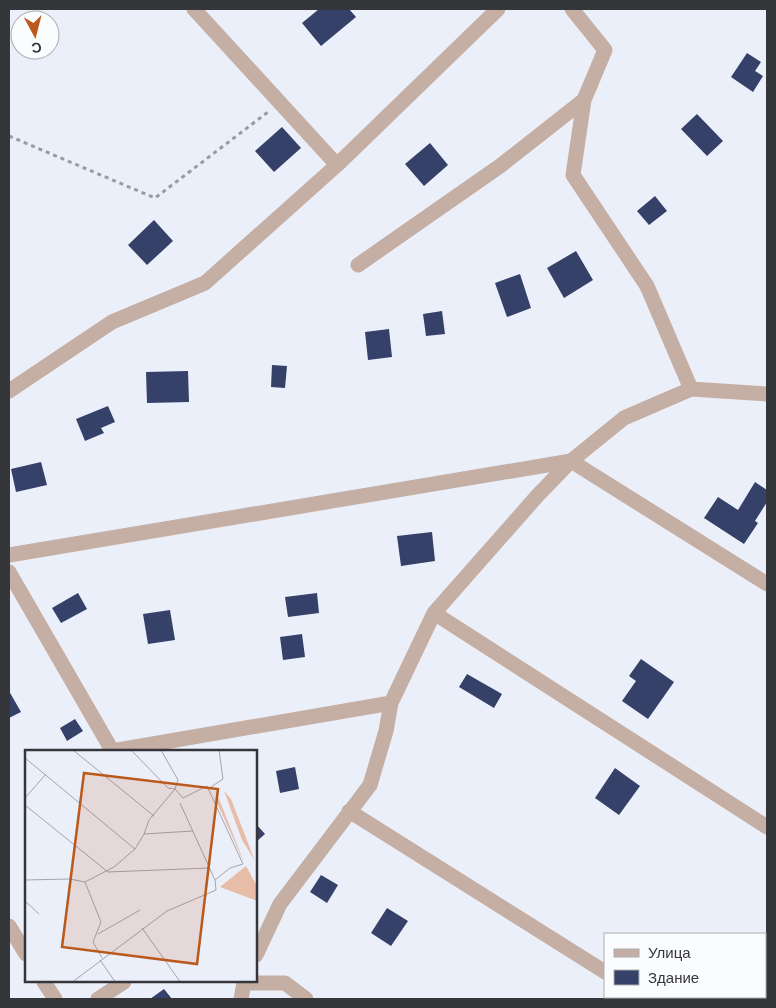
<svg xmlns="http://www.w3.org/2000/svg" width="776" height="1008" font-family="'DM Sans',sans-serif">
<rect width="100%" height="100%" fill="#ebeff9"/>
<path fill="#354168" d="M319 9H349L356 17 321 46 302 23Z
M747 53 761 62 755 71 763 76 753 92 731 77Z
M697 114 723 141 707 156 681 129Z
M282 127 301 148 274 172 255 151Z
M430 143 448 165 424 186 405 164Z
M655 196 667 211 649 225 637 211Z
M154 220 173 241 147 265 128 245Z
M576 251 593 280 564 298 547 268Z
M520 274 531 308 507 317 495 283Z
M442 311 445 334 426 336 423 314Z
M389 329 392 357 368 360 365 332Z
M272 365 287 366 285 388 271 387Z
M188 371 189 402 147 403 146 372Z
M108 406 115 422 101 428 104 433 85 441 76 419Z
M41 462 47 485 16 492 11 469Z
M755 482 767 490V502L755 521 758 523 744 544 704 518 718 497 738 510Z
M432 532 435 561 401 566 397 536Z
M78 593 87 609 61 623 52 608Z
M317 593 319 613 288 617 285 597Z
M170 610 175 640 148 644 143 614Z
M302 634 305 657 283 660 280 637Z
M641 659 674 682 648 719 622 701 636 681 629 676Z
M467 674 502 694 494 708 459 687Z
M9 691 21 712 9 718Z
M75 719 83 731 67 741 60 728Z
M295 767 299 789 280 793 276 771Z
M615 768 640 786 619 815 595 798Z
M256 824 265 834 256 842Z
M321 875 338 885 327 903 310 892Z
M387 908 408 921 391 946 371 933Z
M164 989 172 999H150Z
M703 997H737L740 999H702Z"/>
<g fill="none" stroke-linecap="round" stroke-linejoin="round">
<path stroke="#989ba2" stroke-width="3" stroke-dasharray="4 4" stroke-linecap="butt" d="M9 136 155 198 268 112"/>
<path stroke="#c5aea3" stroke-width="15" d="M194 9 337 165
M358 265 500 166 584 100
M691 389 767 394
M9 391 112 322 205 283 337 165 498 9
M9 555 571 461 767 584
M9 572 113 752
M434 613 767 827
M112 751 391 703 434 613 538 495 571 461 624 418 691 389 647 286 573 175 584 100 605 50 572 9
M349 811 605 972
M9 926 26 954
M256 955 280 904 370 785 386 731 391 703
M44 982 55 999
M643 997 647 999
M98 999 124 982
M241 999 244 983H285L306 999"/>
</g>
<g transform="translate(25 750)">
<rect width="232" height="232" fill="#ebeff9"/>
<path d="M199 41 206 49 230 111 217 90ZM190 48 194 49 219 112 216 106ZM221 116 232 136V151L195 137Z" fill="#e8bda7"/>
<path fill="none" stroke="#a2a5ad" stroke-width="1" d="M48 0 129 66M106 0 143 38 150 39 153 30 136 0M0 8 110 99M183 39 198 29 194 0M0 48 21 24M0 55 83 122 184 118M119 84 124 70 150 39 158 48 182 36 218 114 205 118 190 130M0 130 45 129 60 132M0 151 14 164M117 178 156 233M73 184 115 160M77 208 68 192 76 172 60 132 89 117 110 99 119 84 168 81M75 210 91 233M46 233 142 161 191 140 190 130 155 53"/>
<path fill="#bb591c" fill-opacity="0.15" stroke="#bb591c" stroke-width="2.5" d="M59 23 193 39 172 214 37 197Z"/>
<rect width="232" height="232" fill="none" stroke="#35363a" stroke-width="2.5"/>
</g>
<rect width="776" height="1008" fill="none" stroke="#35363a" stroke-width="20"/>
<rect x="604" y="933" width="162" height="65" fill="#fbfcfe" stroke="#acadb0"/>
<rect x="614" y="949" width="25" height="8" fill="#c5aea3" stroke="#acadb0"/>
<text x="648" y="958" font-size="15" fill="#35363a">Улица</text>
<rect x="614" y="970" width="25" height="15" fill="#354168" stroke="#acadb0"/>
<text x="648" y="983" font-size="15" fill="#35363a">Здание</text>
<g transform="translate(35 35) rotate(173)"><circle r="24" fill="#fbfcfe" stroke="#acadb0"/>
<path d="M0-4L9 19L0 12L-9 19Z" fill="#bb591c"/>
<text y="-8" font-size="14" font-weight="bold" text-anchor="middle" fill="#35363a">С</text>
</g>
</svg>
